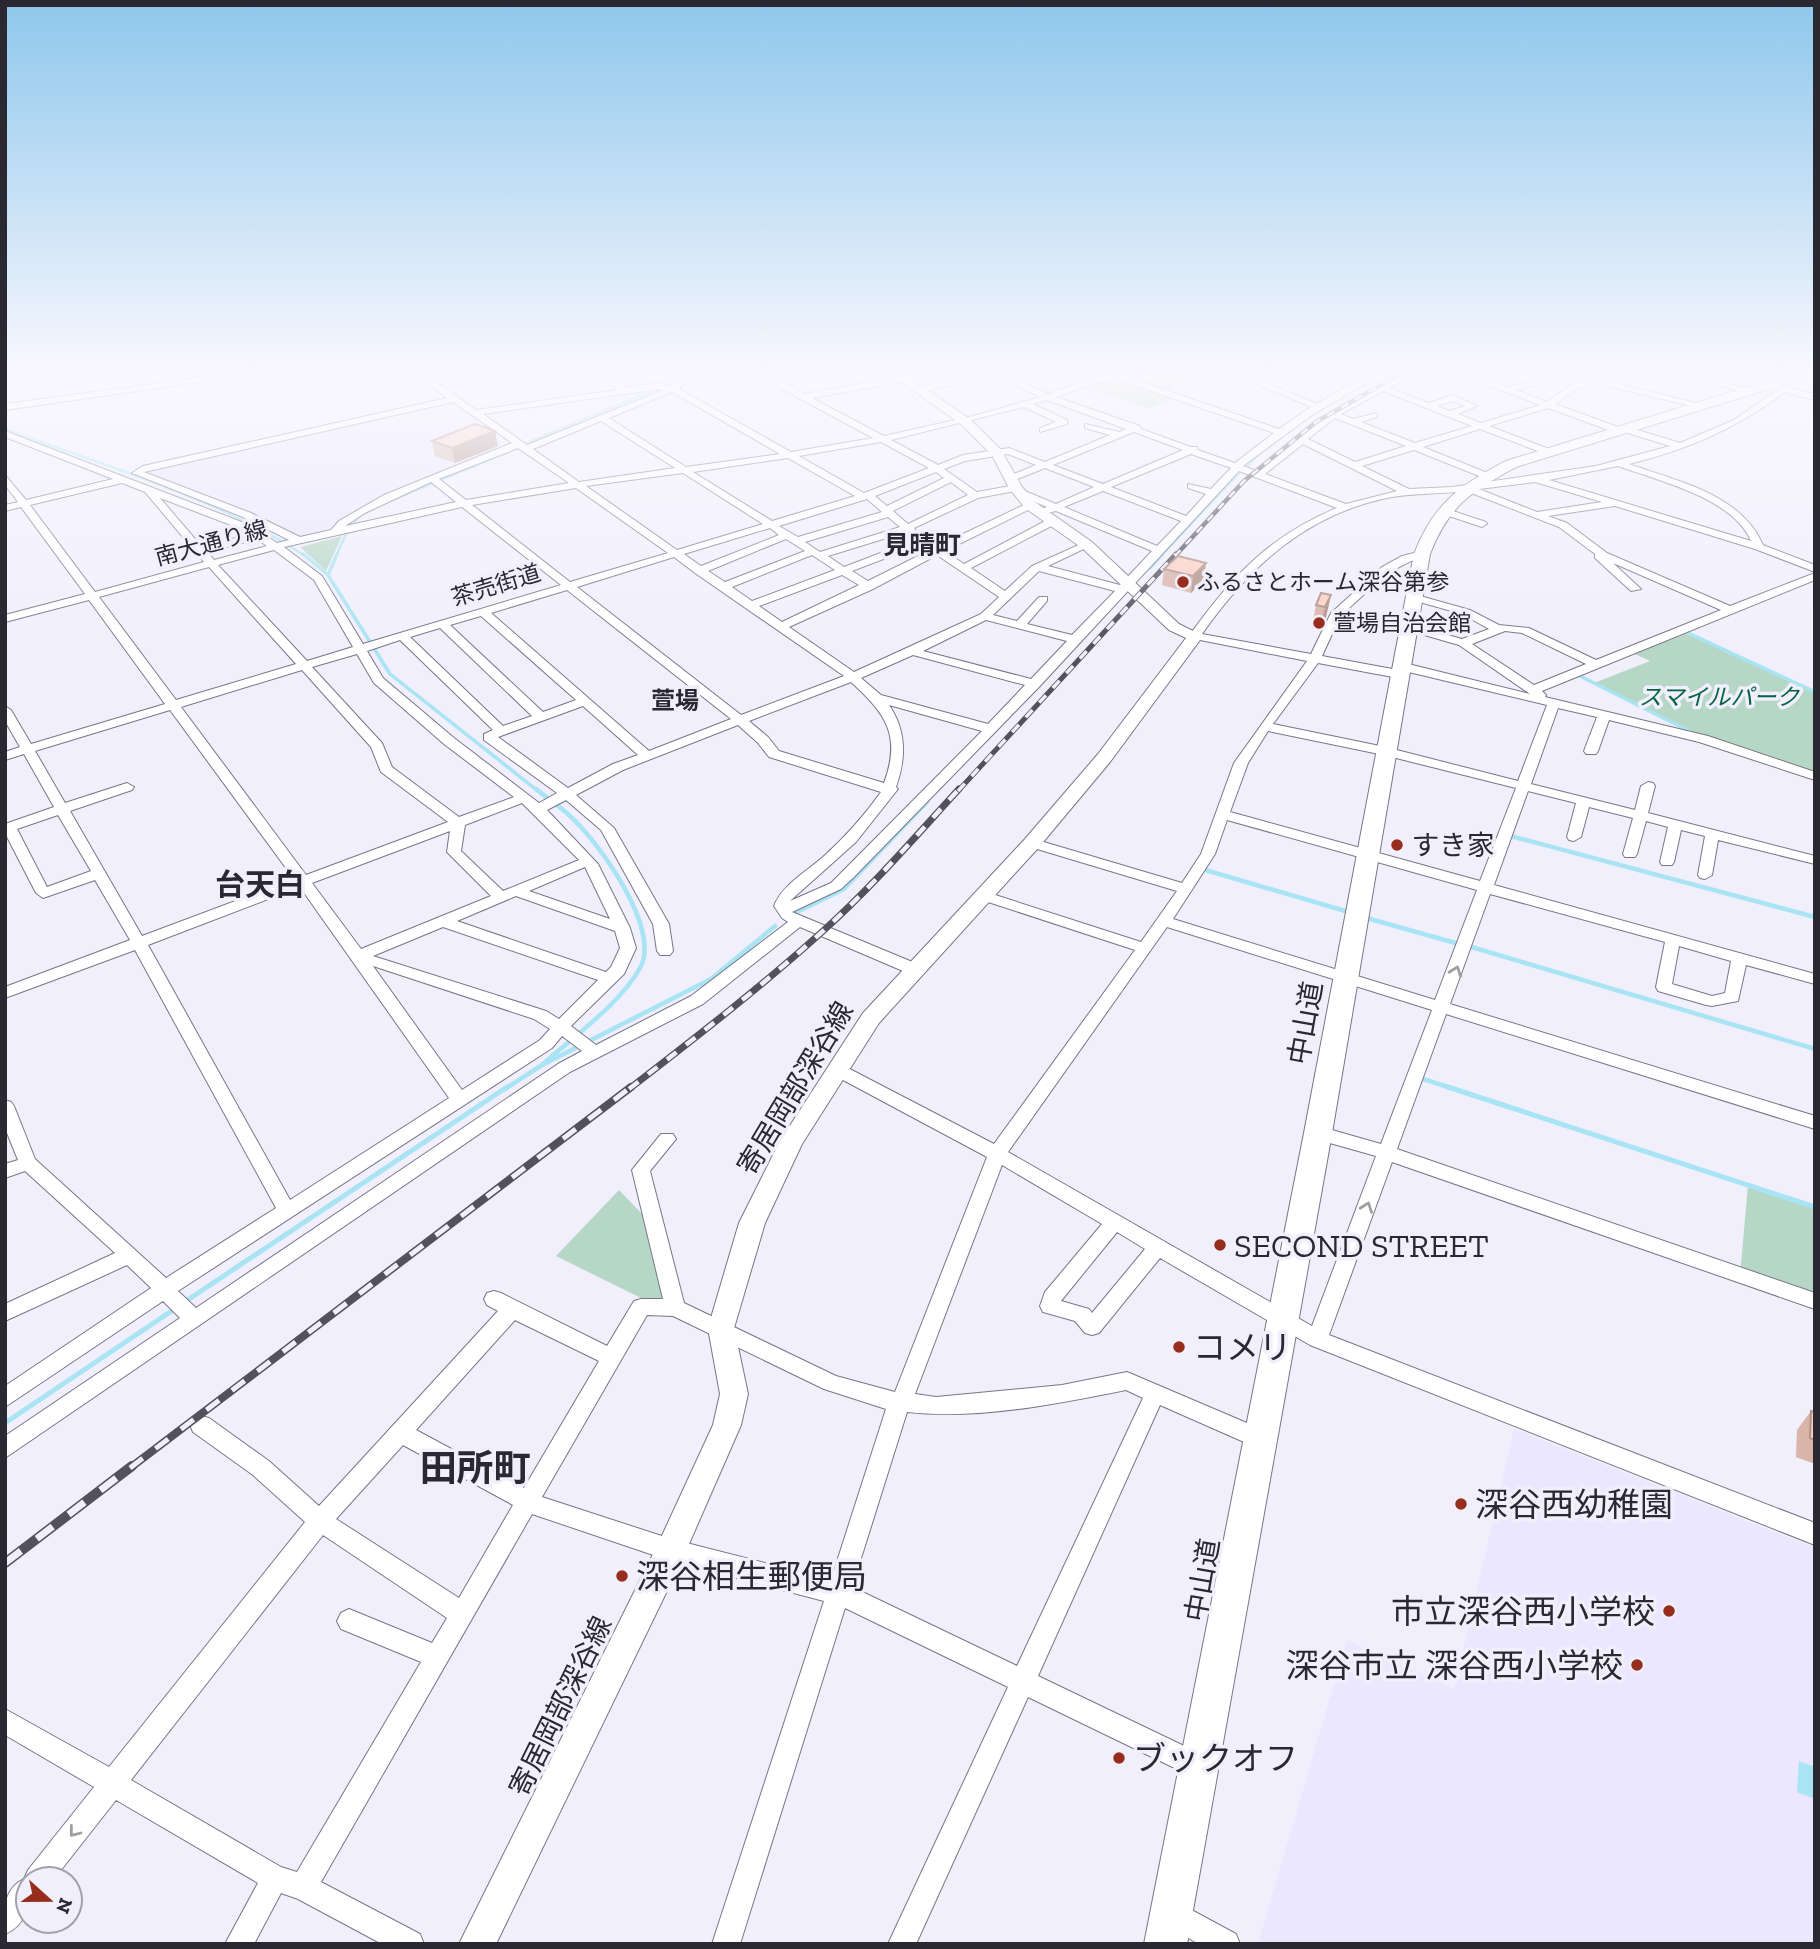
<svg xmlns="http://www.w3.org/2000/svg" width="1820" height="1949" font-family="'Zilla Slab','Noto Sans JP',serif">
<rect width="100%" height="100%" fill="#f1effc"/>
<path fill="#eae7fe" d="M995 370H1116L1046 395Z
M448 401 509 446 375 500 323 530 297 537 260 517 143 473 146 470Z
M1514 1429 1815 1548V1944H1258L1347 1640 1454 1689Z"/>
<path fill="#b7d7c6" d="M687 370H692L670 388 529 446 524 443 659 386 664 387 681 378Z
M1134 370H1173L1196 379 1166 391 1119 375Z
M1116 378 1176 397 1149 408 1088 388Z
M342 536 326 571 300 547Z
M1683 631 1815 692V776L1703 739 1594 683 1650 661 1630 652Z
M1748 1185 1815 1207V1301L1740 1275Z
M619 1190 645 1217 665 1297 657 1306 556 1256Z"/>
<path fill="#a8e4f3" d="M1799 1761 1815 1767V1799L1797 1792Z"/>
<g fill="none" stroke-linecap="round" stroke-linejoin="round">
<path stroke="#a8e4f3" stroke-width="2.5" d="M1349 393 1392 370
M1302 422 1323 408
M5 429C102 465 221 499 305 556
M1246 467 1264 450
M390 501 664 388 681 378 687 370
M336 556 346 534 360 515
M1161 556 1243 469"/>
<path stroke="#a8e4f3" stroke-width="3.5" d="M303 554 328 575 390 674 538 791
M1150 568 1163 554
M328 575 337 554
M1684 631 1815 692
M1576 674 1693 733"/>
<path stroke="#a8e4f3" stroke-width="4.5" d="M536 789C547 798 559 806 569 815 598 841 662 929 640 968 621 1003 572 1038 542 1065
M1507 835 1815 917
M1202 869 1352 913
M797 912 844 889 927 802
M1363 917 1459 944
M1468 946 1815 1049
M1420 1078 1454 1089
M505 1089 542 1065 711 979 775 926"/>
<path stroke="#a8e4f3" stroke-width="5" d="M1448 1087 1815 1207
M183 1303 507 1087
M5 1423 176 1308"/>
<g stroke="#787588" stroke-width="2">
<path id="minor" d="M257 370H282L5 410V404Z
M409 370H419L476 410 617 390 602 370H611L625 388 659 383 671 386 691 370H700L693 377 737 370H761L804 394 937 370H957L944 374 955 380V384L919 393 916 392V388L945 381 936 376 812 398 884 436 973 416 1040 397 987 370H998L1048 394 1119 370H1132L1121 375 1279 429 1311 407 1225 370H1237L1317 404 1355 381 1331 370H1343L1362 378 1378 370H1389L1312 415 1243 466 1257 471 1297 437 1331 412 1411 370H1422L1389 388 1429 403 1453 395 1477 406 1458 414 1481 423 1540 405 1449 370H1462L1508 387 1541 380V384L1516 390 1547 402 1571 385 1585 380 1557 370C1570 370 1580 376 1592 377 1603 377 1615 370 1627 370L1603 380 1704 405 1700 408 1595 383 1577 389 1555 404 1618 427 1625 426 1680 443 1734 420 1777 390 1770 389 1772 385 1738 370H1750L1778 381 1776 385 1815 394V400L1785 392C1735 429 1689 449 1629 464 1677 481 1741 494 1763 545L1815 565V572L1755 549 1615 506 1548 516 1567 523 1607 553 1730 606 1815 573V580L1542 691 1546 695 1545 697 1708 736 1815 772V780L1699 742 1609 720 1598 751 1596 754H1586L1584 751 1597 717 1558 708 1531 784 1635 810 1641 786 1648 782 1653 783 1655 786 1648 813 1815 856V864L1718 840 1712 875 1705 879 1700 878 1698 875 1705 836 1681 830 1674 862 1672 865H1662L1660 862 1668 827 1646 821 1637 854 1635 857H1625L1623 854 1633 818 1589 807 1581 837 1574 841 1569 840 1567 837 1576 803 1528 791 1494 885 1815 974V984L1746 965 1738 1001 1712 1006 1706 1005 1658 991 1656 987 1665 942 1490 894 1450 1004 1815 1116V1129L1446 1014 1397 1149 1815 1293V1309L1392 1162 1329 1335 1815 1523V1545L1310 1345 1160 1258 1099 1333 1092 1335 1085 1333 1075 1321 1043 1312 1040 1306 1045 1292 1102 1224 1002 1165 915 1394 936 1397 1062 1385 1127 1372 1268 1432 1271 1439 1268 1446 1260 1449 1160 1405 1038 1676 1207 1757 1211 1766 1207 1775 1198 1779 1189 1775 1028 1697 916 1944H888L1008 1687 845 1608 740 1944H712L824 1601 671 1561 532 1514 321 1882 420 1934 424 1944H382L298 1899 281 1893 254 1944H225L258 1883 116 1800 54 1879H28C28 1902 30 1923 5 1934 5 1913 1 1890 24 1879L28 1870 94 1787 5 1735V1709L109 1767 305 1522 253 1475 193 1432 190 1425 193 1418 201 1416 209 1418 269 1461 319 1506 498 1311 487 1305 484 1299 487 1293 494 1291 501 1293 607 1346 634 1301 641 1299H663L632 1170 661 1134H673L676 1139 650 1171 684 1303 836 1376 895 1392 987 1157 830 1073 828 1069 830 1065H842L994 1144 1135 950 979 899 977 896 984 891 989 893 1141 942 1177 891 1027 846 1025 843 1032 839 1037 840 1182 883 1201 854 1234 763 1307 661 1195 639 1189 636C1231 577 1269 536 1337 508L1239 471 1039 687 854 877 841 889 792 912 922 966 924 970 922 974H910L800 927 703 1004 570 1072 5 1458V1436L180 1318 163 1301 5 1407V1386L151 1288 127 1265 5 1321V1304L115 1253 25 1171 5 1178V1164L18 1160 5 1128V1100L11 1102 14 1106 35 1159 166 1278 276 1208 135 950 5 998V987L130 940 95 880 43 898 36 893 5 833V824L54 807 24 754 5 760V752L20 747 5 721V706L11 710 31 744 165 704 89 600 5 622V615L85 594 21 507 5 511V505L18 502 5 485V475L26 500 113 479 5 437V431L252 526 277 543 289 540 243 517 132 473 143 466 447 398ZM752 373 873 438 791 452 679 389 686 382ZM1113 378 1274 433 1235 463 1198 450 1197 447H1191L1141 429 1140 426 1056 397ZM659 389 664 390 527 445 483 414ZM1383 391 1472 426 1415 443 1361 422 1377 417V413L1353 419 1341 414ZM672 392 780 454 686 467 609 418ZM1047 400 1126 429 1119 432 1085 424V428L1110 435 1045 462 1009 448 963 455 938 465 891 440 1024 407 1056 422 1040 428V432L1067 424V420L1033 404ZM1453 401 1465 406 1450 411 1437 406ZM453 402 512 443 384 495 339 521 331 530 300 537 251 513 144 472ZM1548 408 1614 432 1621 431 1670 446 1596 466 1452 487 1409 489 1362 466 1414 450 1484 478H1490V474L1423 447 1480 429 1543 453H1549V449L1489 426ZM1335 418 1406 446 1355 462 1308 439ZM601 421 675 468 579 482 533 449ZM1134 432 1183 450 1103 484 1053 465ZM881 442 929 468 864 493 799 456ZM1303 444 1397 491 1346 504 1265 474ZM518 448 569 483 466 500 439 479ZM1008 454 1036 465 1009 476V480H1015L1045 468 1094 487 1056 504 1020 489 1016 485 977 492 944 469 965 461ZM1191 454 1231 468 1211 489 1188 484V488L1206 494 1186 516 1111 487ZM788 458 855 496 772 521 693 472ZM1618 466C1659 481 1733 498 1751 541L1549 480ZM936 472 944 478 887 506 875 496ZM683 473 763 524 677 550 586 486ZM431 482 456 502 345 526 365 513ZM951 482 968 495 908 524 893 511ZM1535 482 1602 502 1537 512 1479 489ZM122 483 145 492 204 562 95 592 30 505ZM576 488 668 553 570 582 472 505ZM1015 491 1016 494 1047 507 1038 511V515L1056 511 1152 551 1120 585 1048 566 1092 545 1083 543 1032 566 1005 591 971 568 1057 523V519H1049L964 564 945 551 1034 507 1035 505 1030 502 938 546 926 543 925 545 930 550 868 581 852 571 928 542V538H920L844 567 828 556 906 532 916 534 917 532 914 528 978 498ZM1103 491 1181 521 1157 546 1064 507ZM1466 491 1559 527 1595 554V558L1631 591 1641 589 1613 563 1721 610 1596 660 1529 628 1499 625 1470 610 1413 594 1407 597 1409 599 1462 614 1489 629 1462 639 1408 624 1344 613C1369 590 1391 565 1426 556L1427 554 1422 551 1402 556 1382 567 1331 613 1311 654 1202 634C1250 566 1307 513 1392 497 1416 493 1441 494 1466 491ZM160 498 244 530 250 534 202 547ZM867 499 882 512 798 537 779 526ZM462 507 561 585 363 644 322 576 284 547ZM888 517 900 527 820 552 805 542ZM770 528 779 535 701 566 684 554ZM257 539 267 546 214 560 207 552ZM786 539 805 551 725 582 708 571ZM274 550 314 580 353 647 307 661 218 565ZM812 555 835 570 752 601 732 587ZM937 555 999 597 981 614 854 672 789 627 873 589ZM674 557 695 573 844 676 741 715 577 587ZM209 567 296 664 176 700 99 597ZM1039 571 1115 591 1072 635 1027 624 1047 601V597H1039L1017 621 993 615ZM842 575 859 585 782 622 759 606ZM567 590 731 719 649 751 491 613ZM481 616 576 700 543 712 450 625ZM1339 619 1407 630 1459 645 1530 694 1400 662 1394 666 1396 669 1547 705 1518 781 1385 747 1273 724 1318 663 1398 678 1404 674 1398 670 1322 656ZM986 620 1067 641 1031 679 923 651ZM440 628 532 716 503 726 410 637ZM1505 631 1522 633 1586 664 1534 685 1472 644ZM400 640 493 730 484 734V740L557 793 539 803 454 738 383 678 367 651ZM357 654 374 683 444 744 514 797 459 817 392 767 382 743 312 667ZM913 655 1025 685 988 724 881 695 861 678ZM302 670 371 747 381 772 448 822 306 875 181 707ZM851 682C885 713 902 735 884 783L779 751 768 737 749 721ZM889 705 982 731 831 883 790 901 856 842 898 789 896 787C906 759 907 731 889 705ZM583 706 638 755 613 764 568 788 498 737ZM170 710 294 879 142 936 70 811 132 790 134 787 127 783 65 803 35 751ZM738 725 758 743 769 757 881 792C864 816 845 837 823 857 806 872 782 885 774 906L782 918 788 922 691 996 596 1045 571 1026 624 974 636 948 630 928 598 864 547 810 566 800 601 830 653 924 657 951 660 955H670L673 951 669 924 614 828 576 795 623 770ZM1268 731 1384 755 1516 788 1480 881 1230 812 1248 763ZM522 803 579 860 503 891 461 851 465 825ZM58 815 91 871 47 887 17 829ZM1227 820 1477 890 1435 1000 1173 919 1215 854ZM450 831 447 852 491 896 361 949 312 883ZM585 867 610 919 529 891ZM300 887 449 1098 290 1200 148 945ZM516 896 615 931 620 948 611 967 606 972 457 921ZM443 927 598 980 559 1019 546 1011 373 956ZM1167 927 1432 1010 1381 1144 1318 1126 1312 1128 1309 1133 1312 1138 1376 1156 1312 1326 1008 1152ZM1679 946 1731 961 1725 993 1712 996 1672 984ZM373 966 534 1019 550 1029 540 1040 462 1090ZM562 1036 582 1051 558 1064 196 1308 178 1291 552 1048ZM1117 1232 1145 1249 1092 1313 1089 1309 1061 1301ZM647 1315 673 1316 824 1389 886 1409 831 1580 671 1539 542 1497ZM515 1320 599 1361 524 1488 416 1430ZM1126 1390 1143 1398 1017 1666 852 1587 907 1412C977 1420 1057 1404 1126 1390ZM403 1445 513 1505 459 1598 336 1519ZM323 1535 447 1618 432 1643 349 1609 341 1613 337 1621 341 1629 421 1662 297 1872 281 1867 131 1780Z
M1669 370H1684L1753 391 1749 394Z
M1444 508 1486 522 1487 524 1482 527 1440 513 1439 511Z
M1173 1900 1236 1934 1240 1944H1199L1163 1924 1159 1914 1163 1904Z"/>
</g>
<g stroke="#787588" stroke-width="2">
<path id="major" d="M893 370H904L911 379 970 419 1001 450 1022 487 1035 502 1092 542 1179 624 1203 636 1110 762 1039 847 879 1023 802 1144 765 1223 734 1328 748 1394 741 1425 682 1560 496 1944H459L660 1540 713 1425 720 1394 708 1328 739 1223 780 1141 863 1013 1025 839 1098 754 1186 638 1169 630 1082 548 1025 508 1009 488 992 455 962 425 903 383Z"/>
</g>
<g stroke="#787588" stroke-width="2">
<path id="highway" d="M1803 370H1815V375L1516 467C1472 491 1449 505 1430 554L1332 1133 1187 1944H1144L1304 1133 1414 554C1434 503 1459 486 1506 461Z"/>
</g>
<use href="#minor" fill="#fff" fill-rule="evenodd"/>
<use href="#major" fill="#fff" fill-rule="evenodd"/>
<use href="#highway" fill="#fff" fill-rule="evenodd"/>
<g stroke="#53525b" stroke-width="4.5">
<path id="rail-far4" d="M1175 556 1244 481 1316 422 1407 370"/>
</g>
<g stroke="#53525b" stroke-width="5">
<path id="rail-far3" d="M958 791 1176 554"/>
</g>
<g stroke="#53525b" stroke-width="7">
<path id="rail-far2" d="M629 1089C695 1038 761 987 823 931 872 887 915 837 959 789"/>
</g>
<g stroke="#53525b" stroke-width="8">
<path id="rail-far1" d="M130 1468 631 1087"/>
</g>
<g stroke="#53525b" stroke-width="10">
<path id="rail" d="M5 1563 132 1466"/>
</g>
<use href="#rail-far4" stroke="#f1effc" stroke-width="2.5" stroke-dasharray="8" stroke-linecap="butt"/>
<use href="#rail-far3" stroke="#f1effc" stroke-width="3.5" stroke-dasharray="10" stroke-linecap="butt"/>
<use href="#rail-far2" stroke="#f1effc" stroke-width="4.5" stroke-dasharray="12" stroke-linecap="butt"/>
<use href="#rail-far1" stroke="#f1effc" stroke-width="5" stroke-dasharray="16" stroke-linecap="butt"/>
<use href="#rail" stroke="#f1effc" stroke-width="7" stroke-dasharray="20" stroke-linecap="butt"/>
</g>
<path fill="#d8b4a9" d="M432 441 498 446 455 463 435 456Z
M1164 569 1204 579 1191 593 1162 585Z
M1331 595 1326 617 1320 629 1312 628 1316 605Z
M1811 1411 1815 1412V1464L1796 1457 1797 1430Z"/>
<path fill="#b09289" d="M495 431 498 446 455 463 452 448Z
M1206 563 1204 579 1191 593 1193 576Z
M1331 595 1326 617 1320 629 1325 607Z"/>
<path fill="#fbd1c4" stroke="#b09289" stroke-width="2" d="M475 424 495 431 452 448 432 441Z
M1178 556 1206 563 1193 576 1164 569Z
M1321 593 1331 595 1325 607 1316 605Z
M1811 1411 1815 1412V1440L1810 1438Z"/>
<defs><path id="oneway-chevron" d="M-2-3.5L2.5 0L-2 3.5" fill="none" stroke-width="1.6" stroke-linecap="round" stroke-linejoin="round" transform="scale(1.75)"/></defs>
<g stroke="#9f9fa2">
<use href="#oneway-chevron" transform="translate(1456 971) rotate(-70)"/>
<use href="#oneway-chevron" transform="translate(1367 1207) rotate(-70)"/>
<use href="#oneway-chevron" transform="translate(74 1832) rotate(128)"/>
</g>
<linearGradient id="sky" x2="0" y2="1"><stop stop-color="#8ec7ec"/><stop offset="0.58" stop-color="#f9f8fe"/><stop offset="1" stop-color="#f9f8fe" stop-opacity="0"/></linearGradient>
<rect width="1820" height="643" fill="url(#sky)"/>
<g fill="#972d1d" stroke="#f1effc" stroke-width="2.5">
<circle cx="1183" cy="582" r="7"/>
<circle cx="1319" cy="623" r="7"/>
<circle cx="1397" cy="845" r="7"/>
<circle cx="1220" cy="1245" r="7"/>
<circle cx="1179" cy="1347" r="7"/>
<circle cx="1461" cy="1504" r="7"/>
<circle cx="622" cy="1576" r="7"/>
<circle cx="1669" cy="1611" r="7"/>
<circle cx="1637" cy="1665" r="7"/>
<circle cx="1119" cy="1758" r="7"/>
</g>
<g text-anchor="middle" stroke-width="7" stroke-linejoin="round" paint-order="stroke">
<g font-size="23" fill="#2a2931" stroke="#f1effc">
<text transform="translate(211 543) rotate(-15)" y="8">南大通り線</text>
<text transform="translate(496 585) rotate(-17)" y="8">茶売街道</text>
</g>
<g font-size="23" fill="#2a2931" stroke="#f1effc" text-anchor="start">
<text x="1197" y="590">ふるさとホーム深谷第参</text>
<text x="1333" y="631">萱場自治会館</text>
</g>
<g font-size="23" font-style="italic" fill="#066343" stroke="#f1effc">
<text x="1719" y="705">スマイルパーク</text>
</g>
<g font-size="24" font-weight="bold" fill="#2a2931" stroke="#f1effc">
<text x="675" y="709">萱場</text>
</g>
<g font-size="26" font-weight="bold" fill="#2a2931" stroke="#f1effc">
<text x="922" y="554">見晴町</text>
</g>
<g font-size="28" fill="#2a2931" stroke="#f1effc" text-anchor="start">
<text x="1411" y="855">すき家</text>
</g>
<g font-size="28" fill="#2a2931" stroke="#f1effc">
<text transform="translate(1305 1023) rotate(-80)" y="10">中山道</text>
<text transform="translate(795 1088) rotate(-59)" y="10">寄居岡部深谷線</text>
<text transform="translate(1202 1580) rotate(-80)" y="10">中山道</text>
<text transform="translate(560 1706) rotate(-64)" y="10">寄居岡部深谷線</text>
</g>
<g font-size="30" font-weight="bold" fill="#2a2931" stroke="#f1effc">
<text x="260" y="895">台天白</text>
</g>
<g font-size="33" fill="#2a2931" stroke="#f1effc" text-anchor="start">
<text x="1234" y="1257">SECOND STREET</text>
<text x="1193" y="1359">コメリ</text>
<text x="1475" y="1516">深谷西幼稚園</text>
<text x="636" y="1588">深谷相生郵便局</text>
<text x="1655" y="1623" text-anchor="end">市立深谷西小学校</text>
<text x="1623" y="1677" text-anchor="end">深谷市立 深谷西小学校</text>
<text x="1133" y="1770">ブックオフ</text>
</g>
<g font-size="37" font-weight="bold" fill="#2a2931" stroke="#f1effc">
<text x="475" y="1481">田所町</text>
</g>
</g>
<rect width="1820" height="1949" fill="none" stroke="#2a2931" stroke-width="14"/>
<g transform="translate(49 1900) rotate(111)"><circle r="33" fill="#f1effc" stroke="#a1a0ab" stroke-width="2"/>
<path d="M0-5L12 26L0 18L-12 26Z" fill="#972d1d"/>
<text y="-10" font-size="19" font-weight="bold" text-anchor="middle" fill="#2a2931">N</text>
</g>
</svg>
